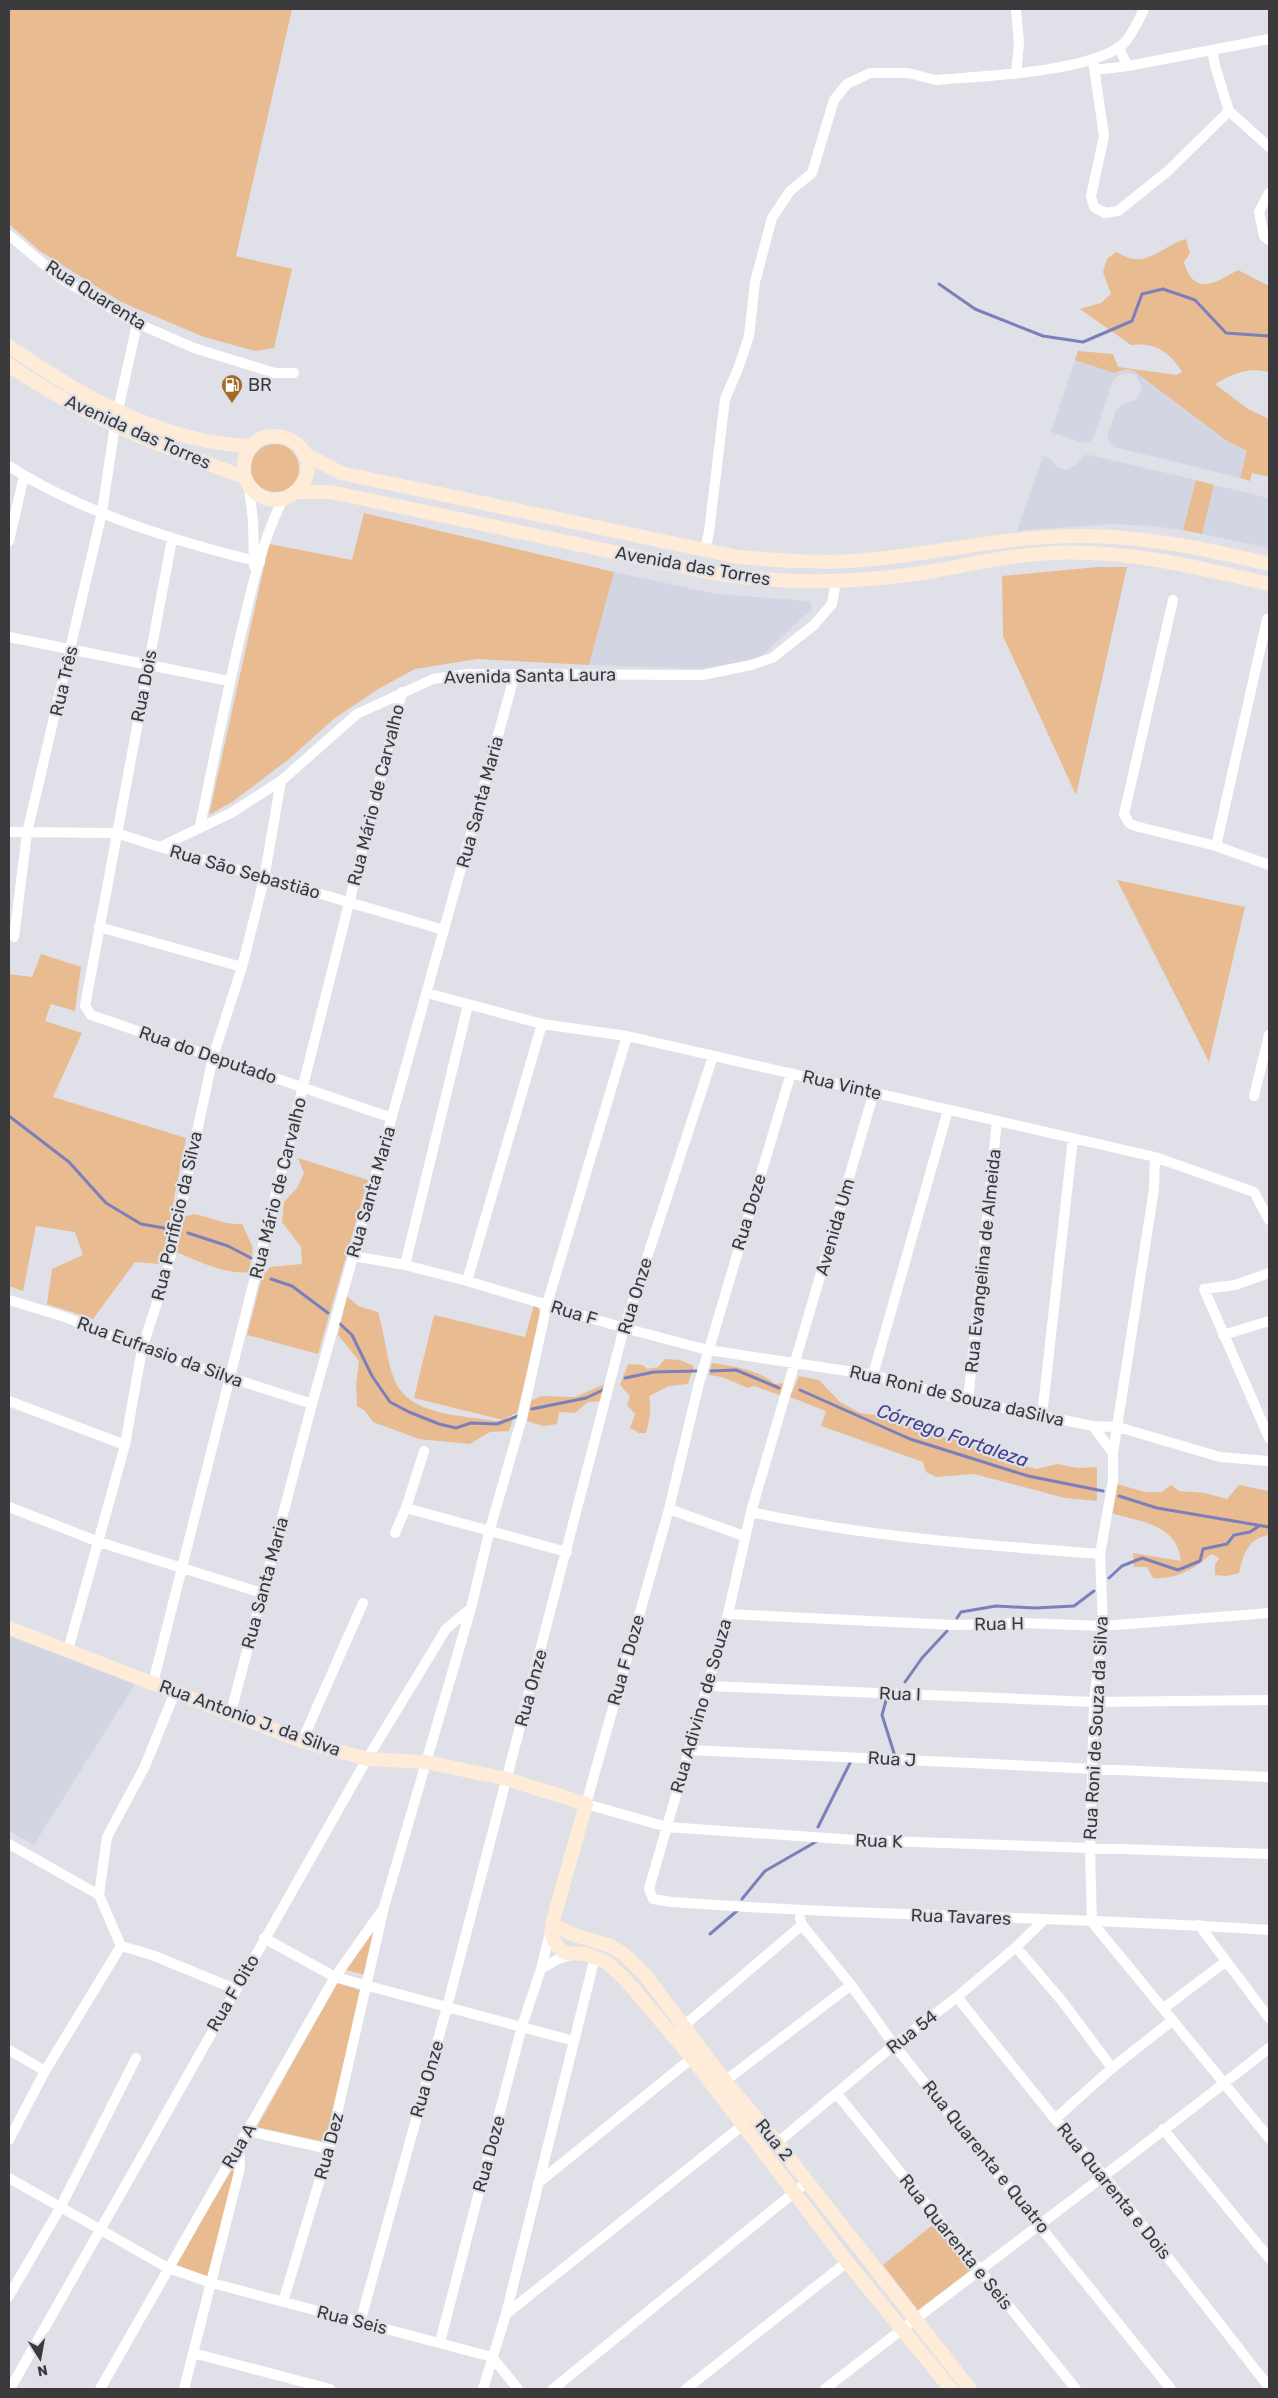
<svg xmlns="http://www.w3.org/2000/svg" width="1278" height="2398" font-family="Rubik,sans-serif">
<rect width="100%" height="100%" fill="#e0e1e8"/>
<path fill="#d3d5e3" d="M1075 360 1114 373 1126 369 1134 371 1227 441 1247 451 1240 478 1114 447 1107 437 1116 410 1121 405 1136 400 1142 388 1136 375 1128 373 1119 375 1113 380 1096 431 1091 441 1082 443 1051 432Z
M1085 455H1090L1196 480 1183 530 1152 526 1111 524 1017 531 1043 456 1050 458 1057 468 1067 470 1076 465Z
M1214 485 1269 498V548L1202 534Z
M614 572 716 594 810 601 812 609 758 659 699 669 589 665Z
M9 1634 135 1684 34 1845 9 1831Z"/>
<path fill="#e8bb90" d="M9 9H292L236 256 292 269 274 348 255 351 204 337 121 302 40 251 9 224Z
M1186 239 1190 253 1184 262C1194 297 1215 283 1238 270L1269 286V372C1247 367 1235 373 1215 384L1248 409 1269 419V477L1252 473 1250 481 1240 478 1247 451 1227 441 1134 371 1126 369 1114 373 1075 360 1078 351 1113 354 1118 367 1177 375 1182 372C1170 352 1155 342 1131 345L1080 309 1101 303 1111 294 1103 272 1107 259 1116 252C1121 254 1128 259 1134 259 1151 262 1169 243 1186 239Z
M251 468a24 24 0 1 1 48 0a24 24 0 1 1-48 0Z
M1196 480 1214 485 1202 534 1183 530Z
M364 513 614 572 589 665 477 659 415 669 380 688 335 718 289 759 232 802 209 815 269 544 352 560Z
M1098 567H1127L1076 795 1003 636 1002 576Z
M1117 880 1245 907 1209 1062Z
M41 954 81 967 75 1011 51 1004 45 1021 82 1033 53 1097 186 1138 161 1264 135 1262 93 1319 47 1304 52 1269 83 1255 75 1232 36 1226 23 1291 9 1286V974L32 977Z
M298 1158 368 1180 318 1354 247 1335 262 1277 270 1267 302 1264 301 1247 282 1222 284 1202 297 1188 304 1173Z
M194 1214C211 1217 224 1225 242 1224L253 1248 249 1272C225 1275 199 1261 176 1252L184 1217Z
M347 1296 358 1306 378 1312C385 1334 386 1360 395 1381 410 1416 462 1415 495 1421L503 1420 414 1398 434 1315 525 1337 534 1305 538 1307 541 1317 517 1413 503 1419 514 1416 509 1431 490 1432 470 1444 419 1439 373 1422 364 1410 357 1406 356 1384 359 1361 338 1335Z
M665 1359 680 1360 694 1366 688 1384 669 1386 649 1396C652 1409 649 1421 646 1433H639L630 1428 635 1414 627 1405 630 1396 620 1385 628 1364 643 1365 647 1369 658 1367Z
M712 1363C733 1366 759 1370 775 1384L786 1383 782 1396 754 1386 748 1388 722 1377 709 1375Z
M799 1376 819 1380 840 1402 860 1413 882 1416 901 1424 925 1428 946 1438 968 1441 998 1460 1037 1469 1057 1464 1078 1468 1097 1467V1501L1065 1498 974 1474 936 1477 926 1472 923 1462 821 1426 826 1411 790 1397Z
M607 1383 603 1401 588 1402 575 1413 559 1412 557 1424 543 1426 527 1421 531 1401 541 1396 575 1397Z
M1117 1484 1145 1492H1162L1171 1485 1179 1491 1205 1493 1227 1499 1239 1485 1269 1491V1535C1248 1538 1243 1555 1239 1573L1227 1576 1215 1575V1565L1219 1558 1211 1554C1195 1569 1175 1580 1153 1578L1147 1567H1134L1133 1553 1181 1561C1177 1524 1141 1522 1111 1513Z
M382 1913 365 1975 343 1969Z
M337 1983 362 1991 325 2142 257 2127Z
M237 2161 209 2277 175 2264Z
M935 2223 972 2269 918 2310 883 2265Z"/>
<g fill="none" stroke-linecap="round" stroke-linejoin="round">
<path stroke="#7b7fbc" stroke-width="3" d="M939 284 975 309 1043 336 1083 342 1132 321 1142 294 1163 289 1195 300 1226 333 1269 336
M9 1116 69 1162 106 1203 141 1224 164 1228
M188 1233 228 1246 251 1258
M271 1279 292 1286 328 1313
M338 1322 352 1335 372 1376 390 1402 409 1412 439 1424 456 1428 471 1423 497 1424 518 1416
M711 1371 736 1370 779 1388
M625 1378 654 1372 696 1371
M800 1390 910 1439 1028 1476 1103 1491
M532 1409 586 1398 605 1389
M1119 1496 1157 1508 1269 1527
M1109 1578 1122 1566 1142 1558 1178 1570 1200 1561 1203 1549 1227 1544 1234 1535 1250 1532 1259 1526
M957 1618 961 1612 996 1606 1035 1608 1074 1606 1094 1591
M905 1682 922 1658 947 1631
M887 1697 882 1715 894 1753
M818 1827 850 1763
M742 1899 765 1871 819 1840
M710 1934 738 1910"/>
<path stroke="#fff" stroke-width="10" d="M1016 9 1019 44 1016 74
M1118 47 1128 66 1212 50 1215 66 1229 111 1269 147
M1212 50 1269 39
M1093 60 1104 136 1091 196 1094 207 1105 213 1118 211 1168 171 1229 111
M1095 70 1128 66
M1269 193 1259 212 1264 236 1269 240
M9 235 59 277 132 321 194 348 275 373H294
M118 410 137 324
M9 466C80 512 177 542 260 562
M249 487 253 521 254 566
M172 539 85 1006 91 1015 392 1118
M9 541 24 476
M705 551 709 532 725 399 738 369 749 336 755 282 772 218 790 191 812 173 834 100 847 84 870 73H908L936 80 947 79C990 76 1090 71 1122 45 1131 38 1139 19 1144 9
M1173 600 1124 814 1129 823 1135 826 1216 846 1269 865
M9 637 229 681
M200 826C214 759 227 692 243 625 253 582 263 539 283 499
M9 832 116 833 160 847 231 813 281 781 357 714 433 679 467 674 703 675 751 665 772 658 814 625 832 604 836 582
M1216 846 1267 619
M160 847 444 930
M99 927 242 967
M14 937 27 833 102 512 115 425
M427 993 542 1024 627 1036 1155 1157 1254 1192 1269 1220
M791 1073 699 1383 669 1509 586 1804 667 1827 856 1840 1269 1854
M874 1092 751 1512 728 1614 649 1889 653 1899 672 1902C871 1917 1070 1916 1269 1930
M1254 1096 1269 1035
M353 1256 405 1265 467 1281 624 1328 708 1350 873 1375 968 1401 1093 1426 1118 1427 1220 1457 1269 1461
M405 1265 468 1005
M1269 1273 1235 1285 1204 1289 1269 1438
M467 1281 542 1024
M9 1300 65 1317 142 1349 312 1404
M1223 1335 1269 1321
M873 1375 948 1110
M9 1401 125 1445
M968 1401 997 1121
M1042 1416 1073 1138
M1093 1426 1113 1453V1481L1100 1554 1103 1626 1094 1702 1090 1849 1092 1922 1269 2138
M1113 1453 1154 1189 1155 1157
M9 1507 99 1542 262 1593
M406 1508 567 1552
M669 1509 744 1536
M751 1512C866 1537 983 1545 1100 1554
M395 1533 406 1508 424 1451
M728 1614 954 1625 1023 1623 1103 1626 1269 1613
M68 1650 125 1445 142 1349 168 1268 213 1057 242 967 264 879 281 781
M153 1683 402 692
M707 1686 1094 1702 1269 1700
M231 1712 312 1404 515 674
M302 1741 363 1603
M690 1750 1269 1777
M9 1844 99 1895 121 1946
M99 1895 107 1837 145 1766 175 1692
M802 1925 851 1985 894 2045 1171 2389
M1199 1925 1269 2018
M264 1938 335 1977 574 2041
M121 1946 152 1955 235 1989
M1016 1947 1062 2001 1112 2068
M541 1969 558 1959 572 1955
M957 1997 1055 2119 1105 2177 1269 2387
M1164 2008 1225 1962
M679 2030 802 1925 800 1918
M9 2050 45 2071
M725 2081 851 1985
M837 2094 1076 2389
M1055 2119 1112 2068 1173 2020
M1163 2129 1269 2258
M248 2131 329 2149
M9 2140 45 2071 121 1946
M777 2143 894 2045 957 1997 1016 1947 1045 1919
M9 2178 168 2268 212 2283 492 2357 518 2389
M538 2183 692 2058
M9 2296 60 2208 136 2058
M283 2302 329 2149 384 1907 471 1608 490 1529 522 1418 547 1304 627 1036
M506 2314 743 2125
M360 2323 447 2007 624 1328 713 1056
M440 2342 522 2026 541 1969 550 1933
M193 2353 330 2389
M10 2389 367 1759 446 1629 471 1608
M100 2389 335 1977 381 1912
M184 2389 240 2168 239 2147
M483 2389 506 2314 595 1957
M553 2389 807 2182
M686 2389 847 2262
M825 2389C972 2274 1123 2164 1269 2048"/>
<path stroke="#feebd8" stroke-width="14" d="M9 346C80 396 163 443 251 446
M9 365C80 415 162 447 244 477 271 531 333 477 297 444 291 439 284 436 276 436 252 435 241 456 244 477
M305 454 341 473 738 557C775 560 813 563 851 561 931 556 1009 534 1089 536 1151 537 1210 550 1269 564
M297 492H330L350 496 708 572C777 584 845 584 915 574 956 568 997 557 1038 554 1117 547 1193 566 1269 584
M9 1628 302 1741 367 1759 426 1762 507 1779 586 1804 552 1924C550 1937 555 1945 565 1953L586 1954 606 1962 623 1977 692 2058 847 2262 951 2389
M552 1924 572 1934 611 1946 626 1956 646 1976 725 2081 777 2143 970 2389"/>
</g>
<defs>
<g id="fuel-pin" transform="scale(1.125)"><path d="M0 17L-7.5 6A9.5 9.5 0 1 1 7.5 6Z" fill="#a46a2a" stroke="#e0e1e8"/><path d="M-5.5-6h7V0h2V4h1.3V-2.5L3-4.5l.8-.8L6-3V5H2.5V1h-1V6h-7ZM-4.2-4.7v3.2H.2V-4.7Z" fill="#fff"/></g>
</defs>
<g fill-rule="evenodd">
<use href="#fuel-pin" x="232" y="385"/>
</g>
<g text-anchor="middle" stroke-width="4.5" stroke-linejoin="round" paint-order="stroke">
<g font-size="18" fill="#3a3a3d" stroke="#e0e1e8">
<text transform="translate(96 295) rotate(32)" y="6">Rua Quarenta</text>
<text transform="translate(138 432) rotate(24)" y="6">Avenida das Torres</text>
<text transform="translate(693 566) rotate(10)" y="6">Avenida das Torres</text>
<text transform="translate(530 676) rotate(-1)" y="6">Avenida Santa Laura</text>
<text transform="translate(64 681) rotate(-77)" y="6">Rua Três</text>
<text transform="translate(144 686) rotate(-79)" y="6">Rua Dois</text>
<text transform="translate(376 795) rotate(-76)" y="6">Rua Mário de Carvalho</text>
<text transform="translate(480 802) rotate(-75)" y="6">Rua Santa Maria</text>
<text transform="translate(245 872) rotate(16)" y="6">Rua São Sebastião</text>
<text transform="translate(208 1055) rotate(19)" y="6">Rua do Deputado</text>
<text transform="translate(842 1085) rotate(13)" y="6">Rua Vinte</text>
<text transform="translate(278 1188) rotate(-76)" y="6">Rua Mário de Carvalho</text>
<text transform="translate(371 1192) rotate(-74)" y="6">Rua Santa Maria</text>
<text transform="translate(749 1212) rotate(-73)" y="6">Rua Doze</text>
<text transform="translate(177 1216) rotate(-77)" y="6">Rua Porificio da Silva</text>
<text transform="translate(835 1227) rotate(-74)" y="6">Avenida Um</text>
<text transform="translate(983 1261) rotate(-84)" y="6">Rua Evangelina de Almeida</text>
<text transform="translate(635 1296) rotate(-73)" y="6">Rua Onze</text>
<text transform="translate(574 1313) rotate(17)" y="6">Rua F</text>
<text transform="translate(160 1352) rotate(20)" y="6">Rua Eufrasio da Silva</text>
<text transform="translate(957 1396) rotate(13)" y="6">Rua Roni de Souza daSilva</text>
<text transform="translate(265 1583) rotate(-75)" y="6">Rua Santa Maria</text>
<text transform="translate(999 1624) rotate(-1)" y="6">Rua H</text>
<text transform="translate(626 1660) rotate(-74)" y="6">Rua F Doze</text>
<text transform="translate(531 1688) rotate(-75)" y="6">Rua Onze</text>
<text transform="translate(900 1694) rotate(2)" y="6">Rua I</text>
<text transform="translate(701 1706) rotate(-74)" y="6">Rua Adivino de Souza</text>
<text transform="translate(250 1718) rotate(20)" y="6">Rua Antonio J. da Silva</text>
<text transform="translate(1096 1728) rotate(-87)" y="6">Rua Roni de Souza da Silva</text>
<text transform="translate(892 1759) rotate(3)" y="6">Rua J</text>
<text transform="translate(879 1841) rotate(2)" y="6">Rua K</text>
<text transform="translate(961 1917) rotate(2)" y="6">Rua Tavares</text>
<text transform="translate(233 1993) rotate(-60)" y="6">Rua F Oito</text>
<text transform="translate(912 2032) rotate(-38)" y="6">Rua 54</text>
<text transform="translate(427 2079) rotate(-74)" y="6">Rua Onze</text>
<text transform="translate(774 2140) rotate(51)" y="6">Rua 2</text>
<text transform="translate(239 2146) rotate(-59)" y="6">Rua A</text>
<text transform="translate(329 2146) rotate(-75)" y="6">Rua Dez</text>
<text transform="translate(489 2154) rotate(-75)" y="6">Rua Doze</text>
<text transform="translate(986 2157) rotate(51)" y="6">Rua Quarenta e Quatro</text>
<text transform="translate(1114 2191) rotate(51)" y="6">Rua Quarenta e Dois</text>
<text transform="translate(956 2242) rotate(51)" y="6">Rua Quarenta e Seis</text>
<text transform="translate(352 2320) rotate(14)" y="6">Rua Seis</text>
</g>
<g font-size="18" fill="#3a3a3d" stroke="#e0e1e8" text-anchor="start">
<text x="248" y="391">BR</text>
</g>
<g font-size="19" font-style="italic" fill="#43418e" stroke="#e0e1e8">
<text transform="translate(953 1435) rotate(19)" y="7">Córrego Fortaleza</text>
</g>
</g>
<rect width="1278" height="2398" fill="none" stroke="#3a3a3d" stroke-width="20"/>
<g transform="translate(40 2358) rotate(169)" stroke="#e0e1e8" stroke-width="4" paint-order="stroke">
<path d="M0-4L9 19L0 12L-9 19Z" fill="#3a3a3d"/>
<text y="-8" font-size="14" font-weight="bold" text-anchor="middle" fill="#3a3a3d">N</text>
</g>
</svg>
